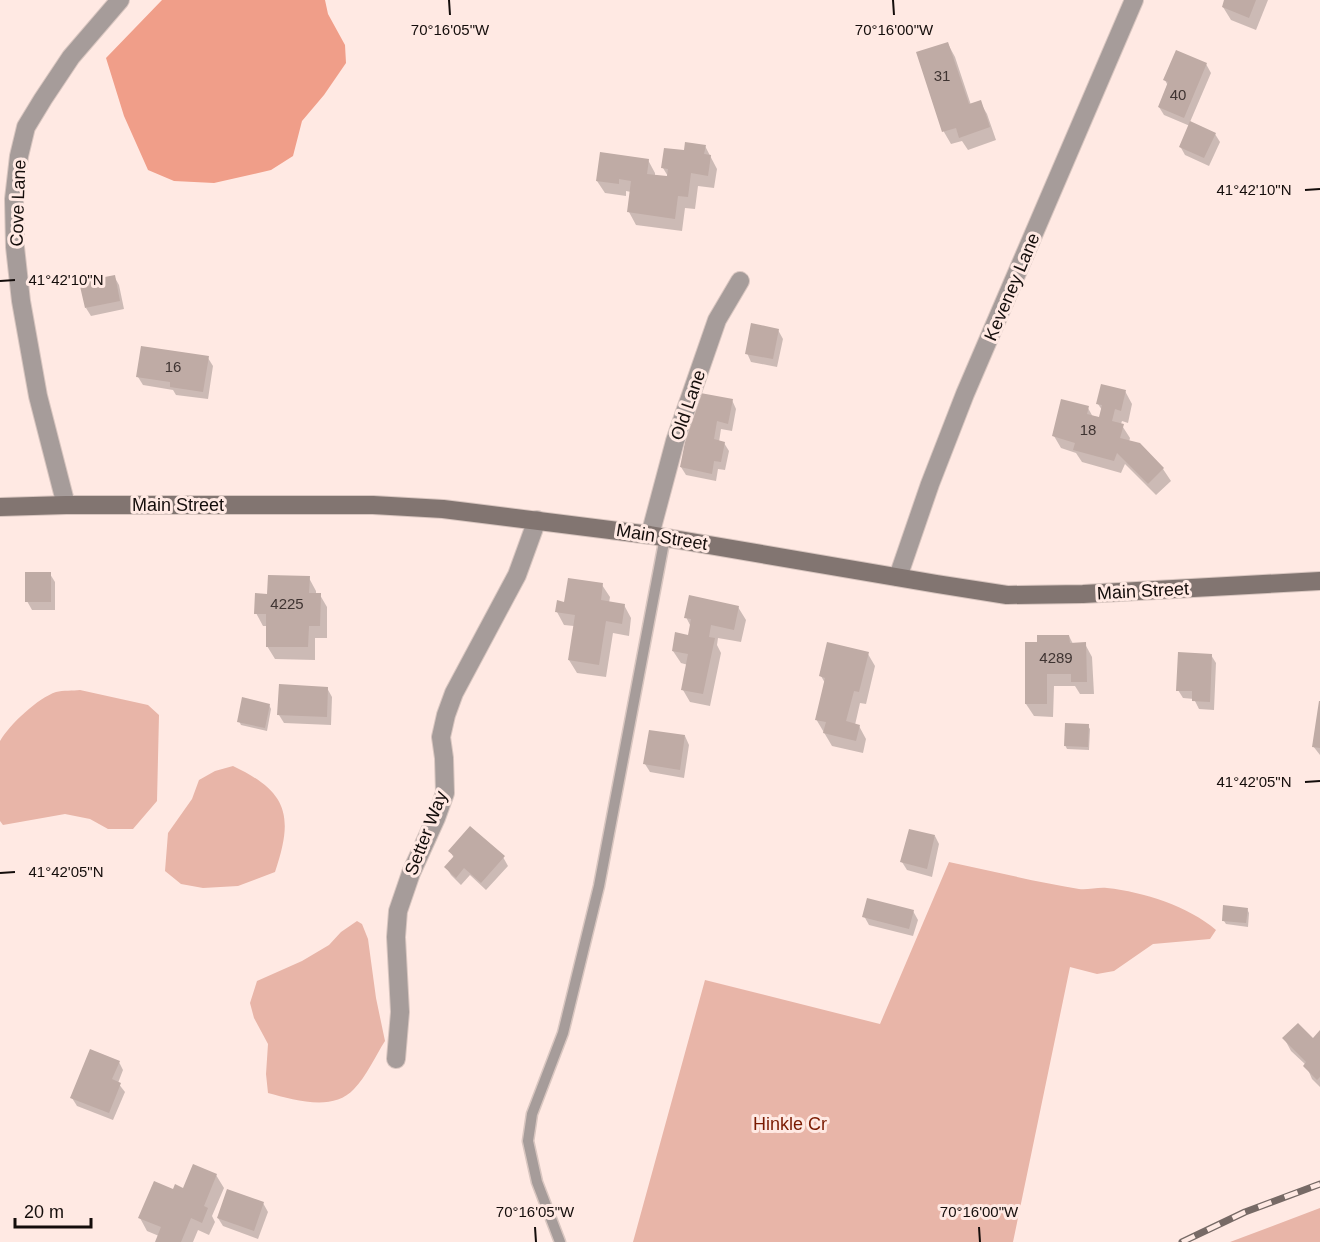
<svg xmlns="http://www.w3.org/2000/svg" width="1320" height="1242" font-family="Arial,sans-serif">
<rect width="100%" height="100%" fill="#ffe9e3"/>
<path fill="#e8b5a8" d="M80 690 148 705 159 715 157 801 133 829H108L90 819 65 814 3 825 0 821V741C10 724 38 698 56 692 63 690 73 691 80 690Z
M233 766C288 792 294 816 275 872L238 886 203 888 181 884 165 871 168 833 192 799 199 780 215 771Z
M949 862C992 871 1036 882 1079 889 1088 890 1098 887 1107 888 1144 892 1188 906 1216 930L1210 939 1153 944 1114 971 1097 974 1070 967 1013 1242H633L705 980 880 1024Z
M357 921 362 924 368 939 376 998 385 1041C376 1055 366 1077 354 1089 333 1112 295 1100 268 1093L266 1074 268 1044 254 1018 250 1003 257 981 302 961 329 945 341 932Z
M1320 1208V1242H1230Z"/>
<path fill="#f09e89" d="M162 0H325L328 14 345 45 346 63 324 95 302 121 293 156 271 170 214 183 174 181 148 170 124 116 106 58Z"/>
<path fill="#0003" d="M1226 0H1268L1256 30 1231 20 1223 7Z
M948 44 955 57 971 105 980 102 987 114 996 140 968 150 962 141 951 144 944 132 918 53Z
M1206 64 1211 73 1190 122 1215 134 1220 142 1209 166 1185 155 1180 146 1190 126 1164 115 1159 107 1168 86 1165 80Z
M705 146 717 169 714 188 698 186 695 209 685 208 682 231 636 225 629 212 631 192 626 191V196L605 193 597 181 648 160 655 173V176L669 178 663 168 685 152Z
M114 276 119 285 124 309 91 316 86 308Z
M778 330 783 339 777 367 751 362 747 353Z
M208 358 213 366 208 399 176 395 173 390 143 385 138 377Z
M1125 391 1132 404 1128 423 1122 421 1121 424 1130 438 1129 442 1163 469 1171 481 1156 495 1125 464 1121 473 1082 462 1076 453 1061 448 1054 436 1088 408 1093 417 1100 419 1102 410 1098 404Z
M732 400 736 409 732 431 721 429 719 442 724 443 729 451 725 470 718 469 716 481 686 475 681 467Z
M50 574 55 582V610H32L27 601Z
M309 578 316 591V595H320L327 607V638H315V660L275 659 267 646 268 626H263L256 613 269 595Z
M602 585 610 597 609 603 624 605 631 618 629 636 613 633 606 677 577 673 569 660 574 626 564 625 557 612 566 603Z
M738 607 746 620 741 642 718 638 717 645 721 653 710 706 690 702 683 690 688 665 681 663 673 651 689 637 691 627 686 617Z
M1069 636 1073 644H1085L1092 657 1094 694H1080L1075 686H1054L1053 717 1034 716 1026 704Z
M868 654 875 666 866 704 860 703 855 725 859 726 866 739 863 753 832 746 816 719 825 683 821 676Z
M1211 655 1216 663 1214 710 1199 709 1194 699 1183 698 1178 690Z
M327 688 332 697 331 725 284 723 279 715Z
M1320 703V755L1313 746Z
M269 705 271 709 267 731 241 725 239 721Z
M1088 726 1090 729 1089 750 1067 749 1065 745Z
M685 736 689 745 684 778 650 772 645 764Z
M935 836 939 844 932 877 907 870 902 862Z
M450 851 503 857 508 866 486 890 470 875 461 885 451 875 446 867 454 858Z
M1247 909 1249 913 1248 927 1226 924 1224 921Z
M913 911 918 920 913 936 869 925 864 916Z
M1320 1032V1087L1312 1079 1306 1065 1291 1051 1284 1038 1313 1040Z
M119 1062 123 1070 118 1083 125 1092 113 1120 77 1106 72 1098Z
M216 1175 224 1188 212 1216 215 1222 209 1235 198 1230 193 1242H156L159 1236 147 1231 140 1218 173 1191 184 1190Z
M263 1203 268 1212 258 1239 223 1226 218 1218Z"/>
<path fill="#bfaba5" d="M1224 0H1256L1249 18 1222 7Z
M948 42 969 104 981 100 990 127 959 138 956 128 942 132 916 52Z
M1176 50 1207 63 1184 118 1158 107 1168 82 1163 80Z
M1190 121 1216 133 1204 158 1179 147Z
M685 142 706 145 704 154 711 155 708 176 691 173 688 197 678 196 675 219 627 212 631 181 619 179V184L596 181 600 152 649 159 647 174 667 176 668 169 661 168 664 148 684 150Z
M115 275 120 301 85 308 79 282Z
M751 323 779 329 773 359 745 354Z
M141 346 209 356 203 392 170 387V382L136 377Z
M1101 384 1126 390 1121 411 1115 409 1112 421 1124 424 1120 438 1140 443 1164 468 1148 484 1117 453 1114 461 1073 450 1075 443 1052 436 1061 399 1089 406 1087 414 1099 417 1102 405 1096 404Z
M695 392 733 399 728 424 717 421 714 439 725 442 721 462 714 461 712 474 680 467Z
M25 572H51V602H25Z
M268 575 310 576 309 593H321L320 626H309L308 647H266V614H254L255 593 267 594Z
M568 578 603 583 601 600 625 604 622 624 606 621 599 665 568 660 575 615 555 612 557 600 564 602Z
M689 595 739 606 734 630 711 625 709 637 715 638 703 694 681 690 688 654 672 651 675 632 688 635 691 619 684 618Z
M1037 635H1069L1070 643 1086 642 1087 682H1071V674H1047V704H1025V642H1037Z
M827 642 869 652 859 692 854 691 846 721 860 725 856 741 823 733 826 722 815 720 825 678 819 676Z
M1178 652 1212 654 1210 702 1192 701V691H1176Z
M279 684 328 687 327 717 277 715Z
M242 697 270 704 265 728 237 722Z
M1319 701H1320V748L1312 747Z
M1065 723 1089 724 1088 747 1064 746Z
M649 730 685 735 680 770 643 764Z
M470 826 505 856 481 883 464 868 456 878 444 867 454 856 448 851Z
M909 829 935 835 927 869 900 862Z
M867 898 914 910 909 929 862 917Z
M1223 905 1248 908 1246 923 1222 921Z
M1298 1023 1313 1038 1320 1030V1077L1317 1080 1303 1066 1306 1062 1282 1038Z
M90 1049 120 1061 112 1079 121 1083 109 1113 70 1098Z
M193 1164 217 1174 204 1206 208 1208 202 1223 191 1218 181 1242H155L161 1227 138 1218 154 1181 173 1189 175 1184 183 1188Z
M227 1189 264 1202 254 1231 217 1218Z"/>
<g fill="none" stroke-linecap="round" stroke-linejoin="round">
<g stroke="#d9c6c0" stroke-width="13">
<path id="lane" d="M560 1242 537 1182 528 1141 532 1114 563 1033 599 886 665 537"/>
</g>
<g stroke="#d9c6c0" stroke-width="20">
<path id="street" d="M66 505 38 396 21 301 15 247 14 199 19 156 26 127 43 99 71 57 120 0
M650 535 675 441 717 320 740 281
M898 577 930 484 965 394 1134 0
M396 1059 400 1012 396 937 398 911 411 873 436 818 445 793 444 758 441 737 446 715 454 693 517 575 537 520"/>
</g>
<g stroke="#d9c6c0" stroke-width="20">
<path id="secondary" d="M0 507 66 505H373L443 509 650 535 937 584 1007 595 1083 594 1320 581"/>
</g>
<use href="#lane" stroke="#a69c9a" stroke-width="10"/>
<use href="#street" stroke="#a69c9a" stroke-width="18"/>
<use href="#secondary" stroke="#827571" stroke-width="18"/>
<g stroke="#776a66" stroke-width="7">
<path id="rail" d="M1182 1242 1245 1212 1320 1184"/>
</g>
<use href="#rail" stroke="#ffe9e3" stroke-width="4.5" stroke-dasharray="14" stroke-linecap="butt"/>
</g>
<path fill="none" stroke="#140d0b" stroke-width="2" d="M449 0 450 15M893 0 894 15M1305 190 1320 189M0 281 15 280M1305 782 1320 781M0 873 15 872M535 1227 536 1242M979 1227 980 1242"/>
<g text-anchor="middle" stroke-width="6" stroke-linejoin="round" paint-order="stroke">
<g font-size="15" fill="#3f3432">
<text x="942" y="81">31</text>
<text x="1178" y="100">40</text>
<text x="173" y="372">16</text>
<text x="1088" y="435">18</text>
<text x="287" y="609">4225</text>
<text x="1056" y="663">4289</text>
</g>
<g font-size="18" fill="#140d0b" stroke="#ffe9e3">
<text transform="translate(18 203) rotate(-88)" y="6">Cove Lane</text>
<text transform="translate(1012 287) rotate(-67)" y="6">Keveney Lane</text>
<text transform="translate(688 405) rotate(-71)" y="6">Old Lane</text>
<text x="178" y="511">Main Street</text>
<text transform="translate(662 537) rotate(9)" y="6">Main Street</text>
<text transform="translate(1143 591) rotate(-3)" y="6">Main Street</text>
<text transform="translate(426 833) rotate(-69)" y="6">Setter Way</text>
</g>
<g font-size="18" fill="#7b1b02" stroke="#ffe9e3">
<text x="790" y="1130">Hinkle Cr</text>
</g>
</g>
<g font-size="15" text-anchor="middle" fill="#140d0b" stroke="#ffe9e3" stroke-width="6" stroke-linejoin="round" paint-order="stroke">
<text x="450" y="35">70°16'05"W</text>
<text x="894" y="35">70°16'00"W</text>
<text x="1254" y="195">41°42'10"N</text>
<text x="66" y="285">41°42'10"N</text>
<text x="1254" y="787">41°42'05"N</text>
<text x="66" y="877">41°42'05"N</text>
<text x="535" y="1217">70°16'05"W</text>
<text x="979" y="1217">70°16'00"W</text>
</g>
<path d="M15 1218v9h76v-9" fill="none" stroke="#140d0b" stroke-width="3"/>
<text x="24" y="1218" font-size="18" fill="#140d0b" stroke="#ffe9e3" stroke-width="4.5" paint-order="stroke">20 m</text>
</svg>
